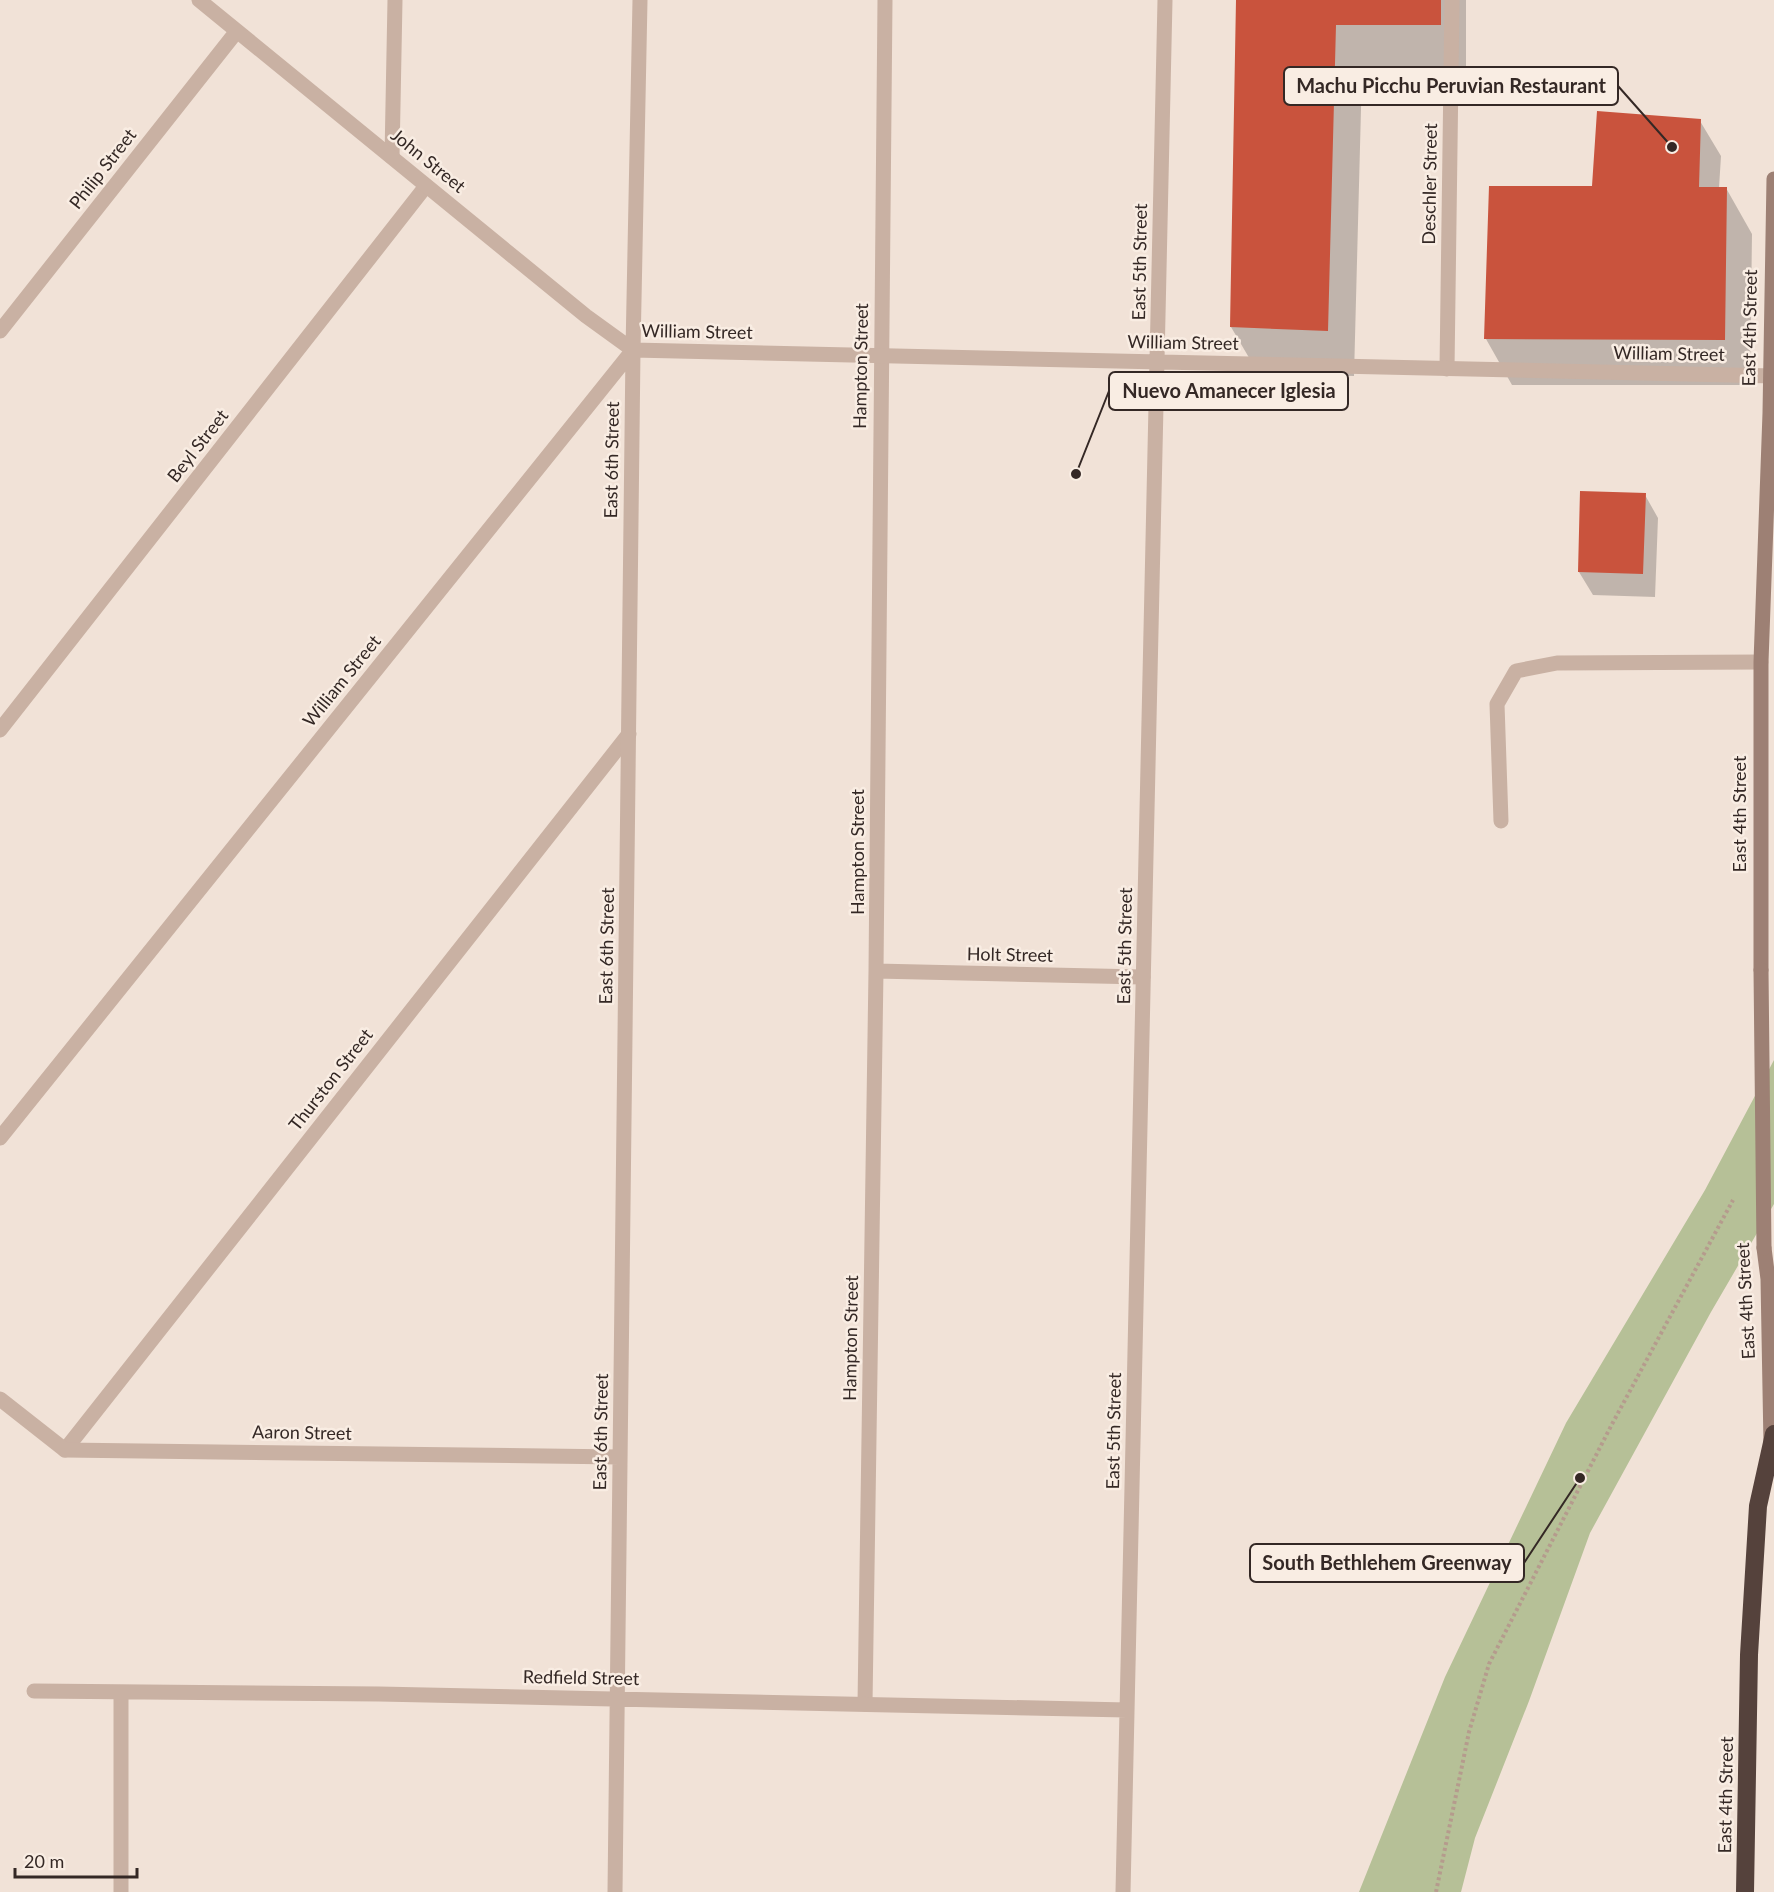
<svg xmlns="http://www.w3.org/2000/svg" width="1774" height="1892" font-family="Lato,sans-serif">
<rect width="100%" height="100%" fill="#f1e2d7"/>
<path fill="#b6c097" d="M1774 1060V1204L1711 1312 1590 1533 1529 1701 1475 1838 1461 1892H1359L1445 1677 1566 1423 1705 1190Z"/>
<path fill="#0003" d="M1238 0H1466V71H1362L1354 376 1258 373 1231 327Z
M1700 121 1721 156 1719 188H1726L1752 234 1750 385H1512L1486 339 1594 188Z
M1645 495 1658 518 1655 597 1593 595 1579 572Z"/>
<path fill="#c9533d" d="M1236 0H1441V25H1336L1328 331 1230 327Z
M1597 111 1701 119 1699 187H1727L1725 340 1484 339 1489 186H1592Z
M1580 491 1646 493 1643 574 1578 572Z"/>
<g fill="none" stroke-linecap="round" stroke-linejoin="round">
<path stroke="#b59b8d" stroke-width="4" stroke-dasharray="3 3" stroke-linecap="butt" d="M1436 1892 1469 1732 1489 1664 1611 1426 1733 1200"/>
<path stroke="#c9b1a3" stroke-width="15" d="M392 157 395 0
M1447 369 1452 0
M0 730 426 186
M1501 821 1497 704 1516 671 1557 663 1761 662
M876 971 1143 977
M65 1450 629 734
M865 1704 876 971 885 0"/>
<path stroke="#c9b1a3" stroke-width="15" d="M199 0 586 316 633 350
M0 331 237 31
M633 350 1774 376
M0 1138 633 350
M0 1399 65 1450 620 1457
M34 1691 379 1694 1127 1710
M121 1892V1692
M615 1892 633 350 640 0
M1123 1892 1165 0"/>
<path stroke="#9d8074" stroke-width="15" d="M1761 970V662L1770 413 1774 179
M1764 1248 1768 1279 1771 1445"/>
<path stroke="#55423c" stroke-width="18" d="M1745 1892 1749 1655 1758 1506 1774 1434"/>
<path stroke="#9d8074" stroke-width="15" d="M1761 970 1764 1248"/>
</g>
<g text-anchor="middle" stroke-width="5" stroke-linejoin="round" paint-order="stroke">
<g font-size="18" fill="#342825" stroke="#f9ede3">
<text transform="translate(428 161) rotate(39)" y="6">John Street</text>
<text transform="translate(103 169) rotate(-52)" y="6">Philip Street</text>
<text transform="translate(1430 184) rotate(-89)" y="6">Deschler Street</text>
<text transform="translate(1140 262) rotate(-89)" y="6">East 5th Street</text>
<text transform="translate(1750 328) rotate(-89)" y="6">East 4th Street</text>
<text transform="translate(697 332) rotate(1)" y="6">William Street</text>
<text transform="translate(1183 343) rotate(1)" y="6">William Street</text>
<text transform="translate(1669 354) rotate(1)" y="6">William Street</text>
<text transform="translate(861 366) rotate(-89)" y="6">Hampton Street</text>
<text transform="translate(198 446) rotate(-52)" y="6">Beyl Street</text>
<text transform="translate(612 460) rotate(-89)" y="6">East 6th Street</text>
<text transform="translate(342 681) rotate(-51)" y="6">William Street</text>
<text transform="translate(1740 814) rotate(-90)" y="6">East 4th Street</text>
<text transform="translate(858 852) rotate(-90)" y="6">Hampton Street</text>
<text transform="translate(607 946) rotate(-89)" y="6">East 6th Street</text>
<text transform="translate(1125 946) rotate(-89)" y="6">East 5th Street</text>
<text transform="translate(1010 955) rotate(1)" y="6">Holt Street</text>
<text transform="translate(331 1080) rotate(-52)" y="6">Thurston Street</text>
<text transform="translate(1746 1301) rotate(-93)" y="6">East 4th Street</text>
<text transform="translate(851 1338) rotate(-89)" y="6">Hampton Street</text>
<text transform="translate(1114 1431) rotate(-89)" y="6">East 5th Street</text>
<text transform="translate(601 1432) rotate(-89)" y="6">East 6th Street</text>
<text transform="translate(302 1433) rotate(1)" y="6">Aaron Street</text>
<text transform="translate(581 1678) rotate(1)" y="6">Redfield Street</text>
<text transform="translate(1726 1795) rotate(-89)" y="6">East 4th Street</text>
</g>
</g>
<path fill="none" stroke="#342825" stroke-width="2" d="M1672 147L1618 86M1076 474L1109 391M1580 1478L1524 1563"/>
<g fill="#342825" stroke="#f9ede3" stroke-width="2">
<circle cx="1672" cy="147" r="6"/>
<circle cx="1076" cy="474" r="6"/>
<circle cx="1580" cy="1478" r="6"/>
</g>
<g fill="#f9ede3" stroke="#342825" stroke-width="2">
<rect x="1284" y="67" width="334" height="38" rx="6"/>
<rect x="1109" y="372" width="239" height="38" rx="6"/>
<rect x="1250" y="1544" width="274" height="38" rx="6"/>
</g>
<g font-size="20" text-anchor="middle" font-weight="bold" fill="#342825">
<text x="1451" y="93">Machu Picchu Peruvian Restaurant</text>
<text x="1229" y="398">Nuevo Amanecer Iglesia</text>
<text x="1387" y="1570">South Bethlehem Greenway</text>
</g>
<path d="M15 1868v9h122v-9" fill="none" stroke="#342825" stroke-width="3"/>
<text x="24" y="1868" font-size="18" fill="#342825" stroke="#f9ede3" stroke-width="4.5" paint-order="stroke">20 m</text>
</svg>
